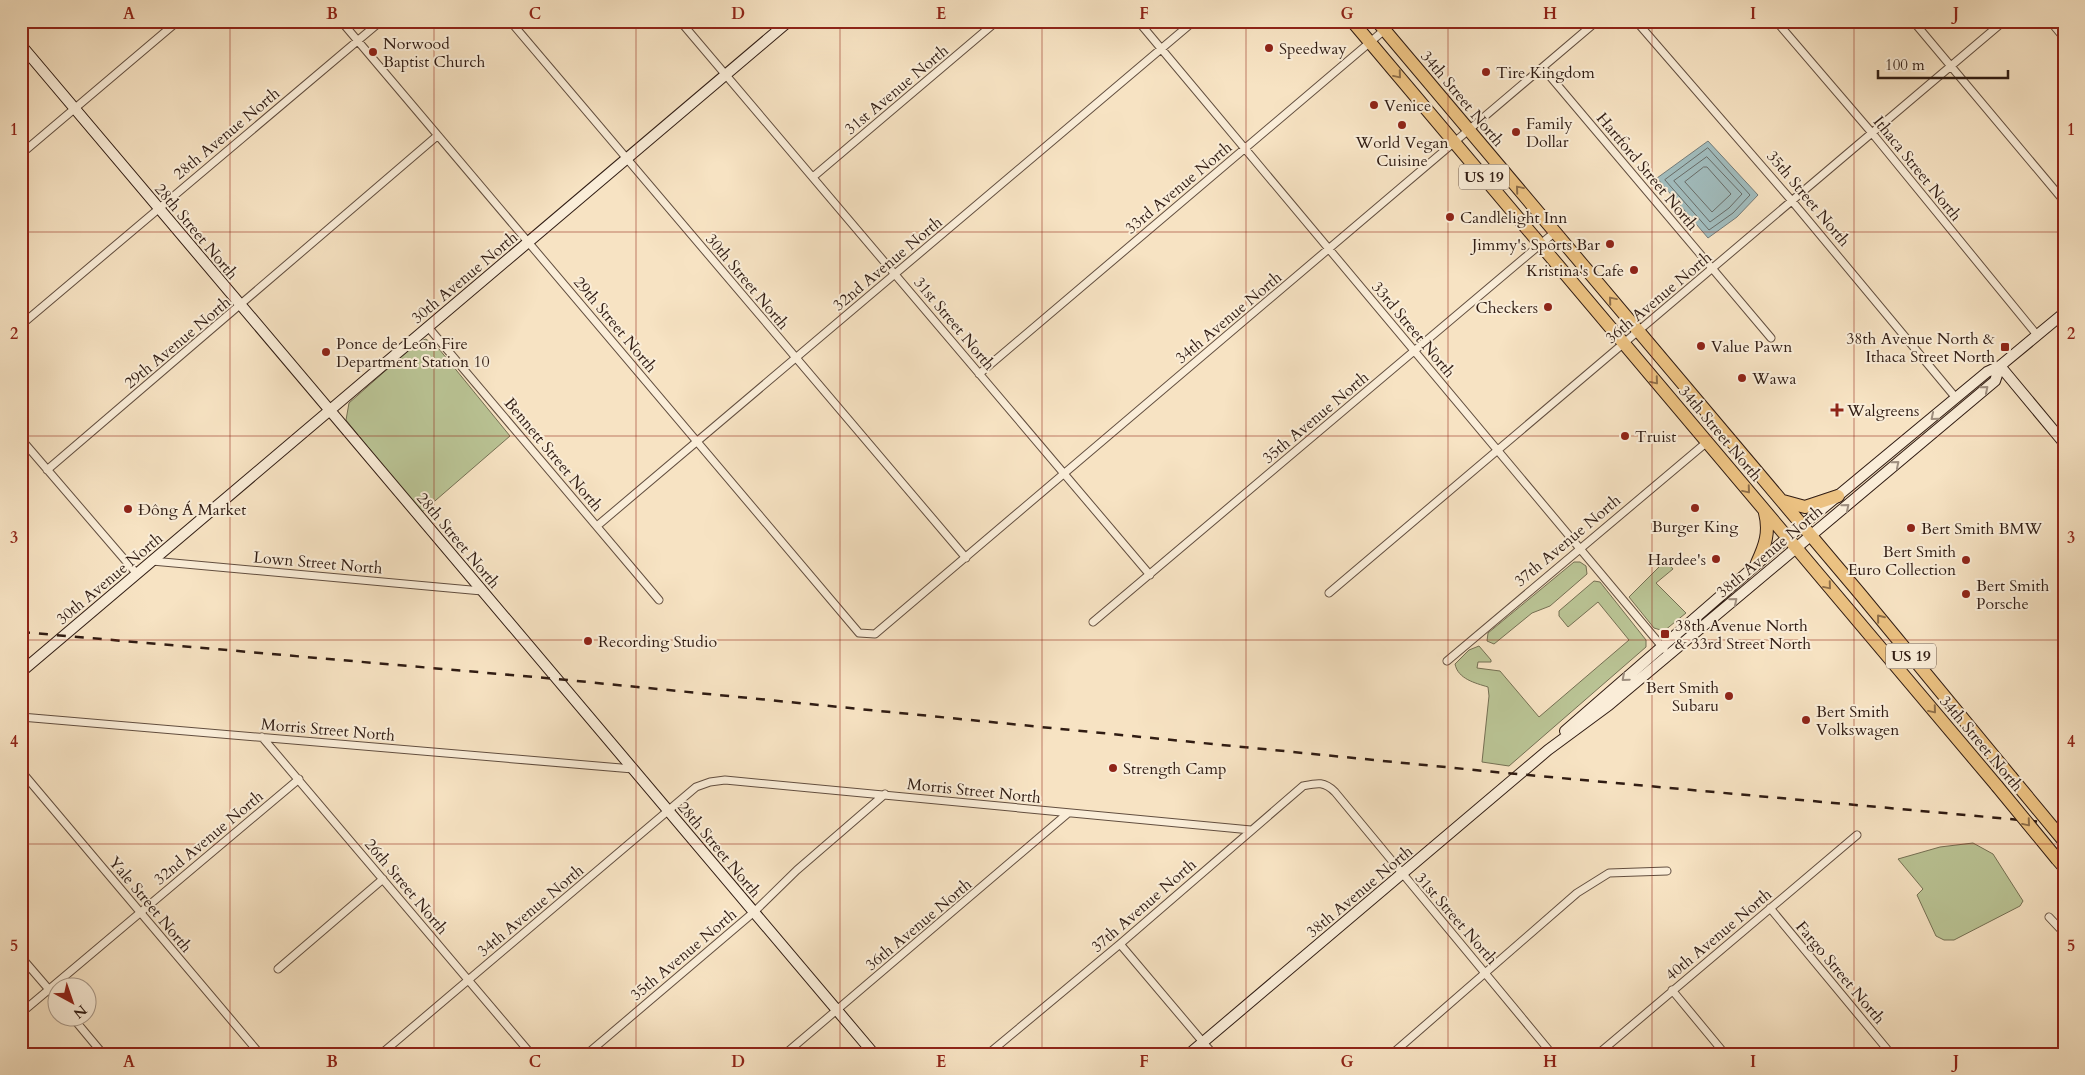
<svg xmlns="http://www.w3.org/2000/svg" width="2085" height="1075" font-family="Cardo,serif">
<rect width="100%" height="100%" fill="#f7e3c3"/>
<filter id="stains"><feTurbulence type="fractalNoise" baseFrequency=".004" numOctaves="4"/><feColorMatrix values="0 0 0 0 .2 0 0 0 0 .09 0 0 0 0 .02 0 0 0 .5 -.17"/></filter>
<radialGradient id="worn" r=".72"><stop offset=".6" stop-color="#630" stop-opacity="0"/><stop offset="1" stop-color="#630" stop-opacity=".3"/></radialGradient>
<path fill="#bac495" stroke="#757054" d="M426 339 439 349 510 436 421 513 346 420 349 403 418 342Z
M1574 562H1580L1586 566 1587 574 1550 606 1532 613 1494 644 1487 641 1488 633Z
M1664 562H1667L1673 569 1656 583 1686 613 1664 631 1654 628 1629 597Z
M1594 581 1600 582 1646 640V647L1509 766 1482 762 1489 696 1488 687C1475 683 1458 679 1455 664L1469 650 1479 646 1491 660V662H1478L1477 668 1500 671 1539 717 1629 640 1598 602 1568 627 1559 616V611Z
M1973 843 1993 854 2023 901 2020 906 1954 940H1944L1936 936 1917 895 1923 889 1898 859 1940 847Z"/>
<path fill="#a1bcbd" stroke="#747c79" d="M1708 141 1758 195 1737 217 1708 238 1657 178Z"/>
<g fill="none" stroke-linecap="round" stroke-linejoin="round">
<path stroke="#686c68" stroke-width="1" d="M1708 148 1750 195 1733 213 1709 230 1665 180Z
M1707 157 1742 194 1729 208 1710 222 1674 181Z
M1704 167H1707L1731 194 1712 212 1685 182Z"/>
<g stroke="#624e3f" stroke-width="9">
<path id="street" d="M341 21 859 633 875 634 1597 21
M510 21 966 558
M680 21 1150 575
M1138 21 1664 649
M1636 21 1792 201 1956 398
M1776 21 1872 133 2037 335
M1913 21 2064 201
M2050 21 2064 38
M1543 68 1771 338
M21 154 178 21
M813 177 997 21
M21 325 381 21
M428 327 659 600
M979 374 1395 21
M21 439 137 574
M47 470 437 136
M597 526 1194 21
M152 561 482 591
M1329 593 2004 21
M1093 622 1555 232
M1447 661 1707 442
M21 717 633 769
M262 737 531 1054
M21 771 260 1054
M1770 908 1891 1054
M2049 917 2064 933
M1120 944 1213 1054
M21 957 58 1000
M278 969 383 879
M1672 990 1725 1054
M21 1013 299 779
M73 1018 103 1054
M381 1054 696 787 710 782 725 780C901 796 1076 814 1251 830
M587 1054 754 912 797 870 885 794
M785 1054 1067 814
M988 1054 1120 944 1303 786C1317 783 1324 781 1335 792L1552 1054
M1392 1054 1577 893 1609 873 1667 871
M1598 1054 1857 835"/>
</g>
<g stroke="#301c13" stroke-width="12">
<path id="secondary" d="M21 45 874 1054
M2000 366 2064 443
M21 672 789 21
M1565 731 1787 538 1987 372 2000 366 2064 313
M1189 1054 1548 750 1609 705 1995 381 2000 366"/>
</g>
<g stroke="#301c13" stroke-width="14">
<path id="highway" d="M1352 21 1997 786
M1377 21 1861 595 2011 777
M1783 501 1805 507 1838 496
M1757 563C1765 546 1770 532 1765 513
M2057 859 2064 867"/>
</g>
<use href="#street" stroke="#faedd8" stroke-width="7"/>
<use href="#secondary" stroke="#faedd8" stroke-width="10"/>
<use href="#highway" stroke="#ecc282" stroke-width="12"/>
<path stroke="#301c13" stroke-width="2.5" stroke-dasharray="9 9" stroke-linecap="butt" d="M21 632 557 679 1495 772 2064 824"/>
<g stroke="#301c13" stroke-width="14" stroke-linecap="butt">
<path id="highway-bridge" d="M2011 777 2064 841
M1997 786 2057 859"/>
</g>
<use href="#highway-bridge" stroke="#ecc282" stroke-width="12"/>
</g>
<defs><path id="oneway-chevron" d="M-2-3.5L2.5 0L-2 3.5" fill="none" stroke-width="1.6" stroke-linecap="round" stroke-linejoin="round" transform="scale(1.25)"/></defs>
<g stroke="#8e6f4a">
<use href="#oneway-chevron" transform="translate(1398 75) rotate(50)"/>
<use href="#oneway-chevron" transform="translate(1519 189) rotate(-130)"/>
<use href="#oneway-chevron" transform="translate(1612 300) rotate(-130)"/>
<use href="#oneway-chevron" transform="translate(1655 381) rotate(50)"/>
<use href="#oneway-chevron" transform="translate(1747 490) rotate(50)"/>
<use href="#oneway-chevron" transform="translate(1828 586) rotate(50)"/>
<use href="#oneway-chevron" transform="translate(1880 618) rotate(-129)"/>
<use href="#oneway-chevron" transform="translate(1933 710) rotate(50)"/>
<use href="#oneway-chevron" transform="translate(2027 823) rotate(50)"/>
</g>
<g stroke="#9f8f7f">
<use href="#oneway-chevron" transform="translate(1985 389) rotate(-40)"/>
<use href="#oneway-chevron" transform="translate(1934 417) rotate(140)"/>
<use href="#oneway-chevron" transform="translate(1896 464) rotate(-40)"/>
<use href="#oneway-chevron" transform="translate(1846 507) rotate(-40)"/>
<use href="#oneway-chevron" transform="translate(1734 601) rotate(-40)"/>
<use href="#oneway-chevron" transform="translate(1625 678) rotate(139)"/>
</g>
<path fill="none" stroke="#8f2418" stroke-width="1" stroke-opacity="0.55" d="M230 21V1054M434 21V1054M636 21V1054M840 21V1054M1042 21V1054M1246 21V1054M1448 21V1054M1652 21V1054M1854 21V1054M21 232H2064M21 436H2064M21 640H2064M21 844H2064"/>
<g fill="#8f2418" stroke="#faedd8" stroke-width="2">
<circle cx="1269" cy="48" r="5"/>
<circle cx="373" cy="52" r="5"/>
<circle cx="1486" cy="72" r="5"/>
<circle cx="1374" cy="105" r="5"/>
<circle cx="1402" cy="125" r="5"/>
<circle cx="1516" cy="132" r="5"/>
<circle cx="1450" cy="217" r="5"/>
<circle cx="1610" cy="244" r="5"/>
<circle cx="1634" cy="270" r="5"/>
<circle cx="1548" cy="307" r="5"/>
<circle cx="1701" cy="346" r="5"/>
<rect x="2000" y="342" width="10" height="10" rx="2.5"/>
<circle cx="326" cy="352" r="5"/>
<circle cx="1742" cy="378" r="5"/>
<path d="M1834.5 402.5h5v5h5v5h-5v5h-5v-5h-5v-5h5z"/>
<circle cx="1625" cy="436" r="5"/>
<circle cx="1695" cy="508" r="5"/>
<circle cx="128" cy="509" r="5"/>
<circle cx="1911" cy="528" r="5"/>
<circle cx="1716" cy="559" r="5"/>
<circle cx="1966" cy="560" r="5"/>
<circle cx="1966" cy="594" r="5"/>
<rect x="1660" y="629" width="10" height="10" rx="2.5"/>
<circle cx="588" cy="641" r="5"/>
<circle cx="1729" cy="696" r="5"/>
<circle cx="1806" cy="720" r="5"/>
<circle cx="1113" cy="768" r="5"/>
</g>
<g text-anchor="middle" stroke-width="4" stroke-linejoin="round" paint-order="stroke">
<g fill="#faedd8" stroke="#6d5b4e" stroke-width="1">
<rect x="1459" y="164.5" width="50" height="25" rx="4"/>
<rect x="1886" y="643.5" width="50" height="25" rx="4"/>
</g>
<g font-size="15" font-weight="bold" fill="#301c13">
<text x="1484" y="182">US 19</text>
<text x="1911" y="661">US 19</text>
</g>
<g font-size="16" fill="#301c13" stroke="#faedd8" text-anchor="start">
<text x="383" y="49">Norwood<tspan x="383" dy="18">Baptist Church</tspan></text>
<text x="1279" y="54">Speedway</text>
<text x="1496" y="78">Tire Kingdom</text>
<text x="1384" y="111">Venice</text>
<text x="1526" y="129">Family<tspan x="1526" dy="18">Dollar</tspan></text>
<text x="1402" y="148" text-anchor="middle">World Vegan<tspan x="1402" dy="18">Cuisine</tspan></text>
<text x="1460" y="223">Candlelight Inn</text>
<text x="1600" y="250" text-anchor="end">Jimmy's Sports Bar</text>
<text x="1624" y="276" text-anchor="end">Kristina's Cafe</text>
<text x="1538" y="313" text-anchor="end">Checkers</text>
<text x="1995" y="344" text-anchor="end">38th Avenue North &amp;<tspan x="1995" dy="18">Ithaca Street North</tspan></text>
<text x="336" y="349">Ponce de Leon Fire<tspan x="336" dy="18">Department Station 10</tspan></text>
<text x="1711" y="352">Value Pawn</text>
<text x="1752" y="384">Wawa</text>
<text x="1847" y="416">Walgreens</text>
<text x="1635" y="442">Truist</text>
<text x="138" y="515">Đông Á Market</text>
<text x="1695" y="532" text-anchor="middle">Burger King</text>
<text x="1921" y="534">Bert Smith BMW</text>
<text x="1956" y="557" text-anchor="end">Bert Smith<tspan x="1956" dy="18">Euro Collection</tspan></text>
<text x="1706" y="565" text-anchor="end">Hardee's</text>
<text x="1976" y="591">Bert Smith<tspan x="1976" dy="18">Porsche</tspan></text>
<text x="1675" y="631">38th Avenue North<tspan x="1675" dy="18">&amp; 33rd Street North</tspan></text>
<text x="598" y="647">Recording Studio</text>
<text x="1719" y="693" text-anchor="end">Bert Smith<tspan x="1719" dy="18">Subaru</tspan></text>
<text x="1816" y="717">Bert Smith<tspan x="1816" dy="18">Volkswagen</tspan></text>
<text x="1123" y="774">Strength Camp</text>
</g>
<g font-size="16" fill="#301c13" stroke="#faedd8">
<text transform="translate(896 89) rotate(-40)" y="6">31st Avenue North</text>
<text transform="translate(1463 98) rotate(50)" y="6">34th Street North</text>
<text transform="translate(226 133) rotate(-40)" y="6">28th Avenue North</text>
<text transform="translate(1918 168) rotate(51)" y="6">Ithaca Street North</text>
<text transform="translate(1648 171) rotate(50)" y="6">Hartford Street North</text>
<text transform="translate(1178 187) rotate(-40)" y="6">33rd Avenue North</text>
<text transform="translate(1809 198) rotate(50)" y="6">35th Street North</text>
<text transform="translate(197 231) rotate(50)" y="6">28th Street North</text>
<text transform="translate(887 263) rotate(-40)" y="6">32nd Avenue North</text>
<text transform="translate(464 277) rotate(-40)" y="6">30th Avenue North</text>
<text transform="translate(748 281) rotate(50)" y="6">30th Street North</text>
<text transform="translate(1658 297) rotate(-40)" y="6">36th Avenue North</text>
<text transform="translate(1228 317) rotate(-40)" y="6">34th Avenue North</text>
<text transform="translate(955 323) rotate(50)" y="6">31st Street North</text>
<text transform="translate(616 324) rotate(50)" y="6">29th Street North</text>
<text transform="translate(1414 329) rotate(50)" y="6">33rd Street North</text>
<text transform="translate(177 342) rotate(-40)" y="6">29th Avenue North</text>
<text transform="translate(1315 417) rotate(-40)" y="6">35th Avenue North</text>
<text transform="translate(1721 433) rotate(50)" y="6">34th Street North</text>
<text transform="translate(554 454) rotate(50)" y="6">Bennett Street North</text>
<text transform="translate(459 540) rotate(50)" y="6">28th Street North</text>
<text transform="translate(1567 540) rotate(-40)" y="6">37th Avenue North</text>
<text transform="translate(1769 551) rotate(-40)" y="6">38th Avenue North</text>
<text transform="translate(318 562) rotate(5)" y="6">Lown Street North</text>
<text transform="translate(109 578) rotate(-40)" y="6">30th Avenue North</text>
<text transform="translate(328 729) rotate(5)" y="6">Morris Street North</text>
<text transform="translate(1982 743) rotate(50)" y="6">34th Street North</text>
<text transform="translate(974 790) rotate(6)" y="6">Morris Street North</text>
<text transform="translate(208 837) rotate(-40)" y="6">32nd Avenue North</text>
<text transform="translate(720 849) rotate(50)" y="6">28th Street North</text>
<text transform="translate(407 886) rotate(50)" y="6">26th Street North</text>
<text transform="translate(1359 891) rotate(-40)" y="6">38th Avenue North</text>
<text transform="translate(151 904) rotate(50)" y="6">Yale Street North</text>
<text transform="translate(1143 905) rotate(-41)" y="6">37th Avenue North</text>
<text transform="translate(530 910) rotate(-40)" y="6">34th Avenue North</text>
<text transform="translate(1457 918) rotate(49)" y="6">31st Street North</text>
<text transform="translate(918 924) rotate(-40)" y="6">36th Avenue North</text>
<text transform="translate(1718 934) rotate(-40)" y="6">40th Avenue North</text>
<text transform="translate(683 954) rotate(-40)" y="6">35th Avenue North</text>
<text transform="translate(1841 972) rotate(50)" y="6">Fargo Street North</text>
</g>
</g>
<rect width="2085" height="1075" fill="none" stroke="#f7e3c3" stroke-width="55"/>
<g transform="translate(72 1002) rotate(140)"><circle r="24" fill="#faedd8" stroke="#a99989"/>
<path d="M0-4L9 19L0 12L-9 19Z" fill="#8f2418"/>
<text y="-8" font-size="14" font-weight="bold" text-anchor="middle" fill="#301c13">N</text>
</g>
<path d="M1878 70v8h130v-8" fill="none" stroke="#301c13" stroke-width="2.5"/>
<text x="1885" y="70" font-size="15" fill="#301c13" stroke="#faedd8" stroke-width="4" paint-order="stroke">100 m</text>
<rect x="28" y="28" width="2030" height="1020" fill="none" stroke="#8f2418" stroke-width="2"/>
<g font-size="16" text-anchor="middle" font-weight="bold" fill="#8f2418">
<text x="129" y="19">A</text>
<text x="332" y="19">B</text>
<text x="535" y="19">C</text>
<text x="738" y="19">D</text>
<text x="941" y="19">E</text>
<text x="1144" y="19">F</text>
<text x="1347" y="19">G</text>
<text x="1550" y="19">H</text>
<text x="1753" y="19">I</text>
<text x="1956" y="19">J</text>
<text x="14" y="135">1</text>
<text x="2071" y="135">1</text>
<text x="14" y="339">2</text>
<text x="2071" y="339">2</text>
<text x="14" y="543">3</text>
<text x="2071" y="543">3</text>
<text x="14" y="747">4</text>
<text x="2071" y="747">4</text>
<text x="14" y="951">5</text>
<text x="2071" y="951">5</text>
<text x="129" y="1067">A</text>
<text x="332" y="1067">B</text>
<text x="535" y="1067">C</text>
<text x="738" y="1067">D</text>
<text x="941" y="1067">E</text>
<text x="1144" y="1067">F</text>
<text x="1347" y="1067">G</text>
<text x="1550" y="1067">H</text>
<text x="1753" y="1067">I</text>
<text x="1956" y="1067">J</text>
</g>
<rect width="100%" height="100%" filter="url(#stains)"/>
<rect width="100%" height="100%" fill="url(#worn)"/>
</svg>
